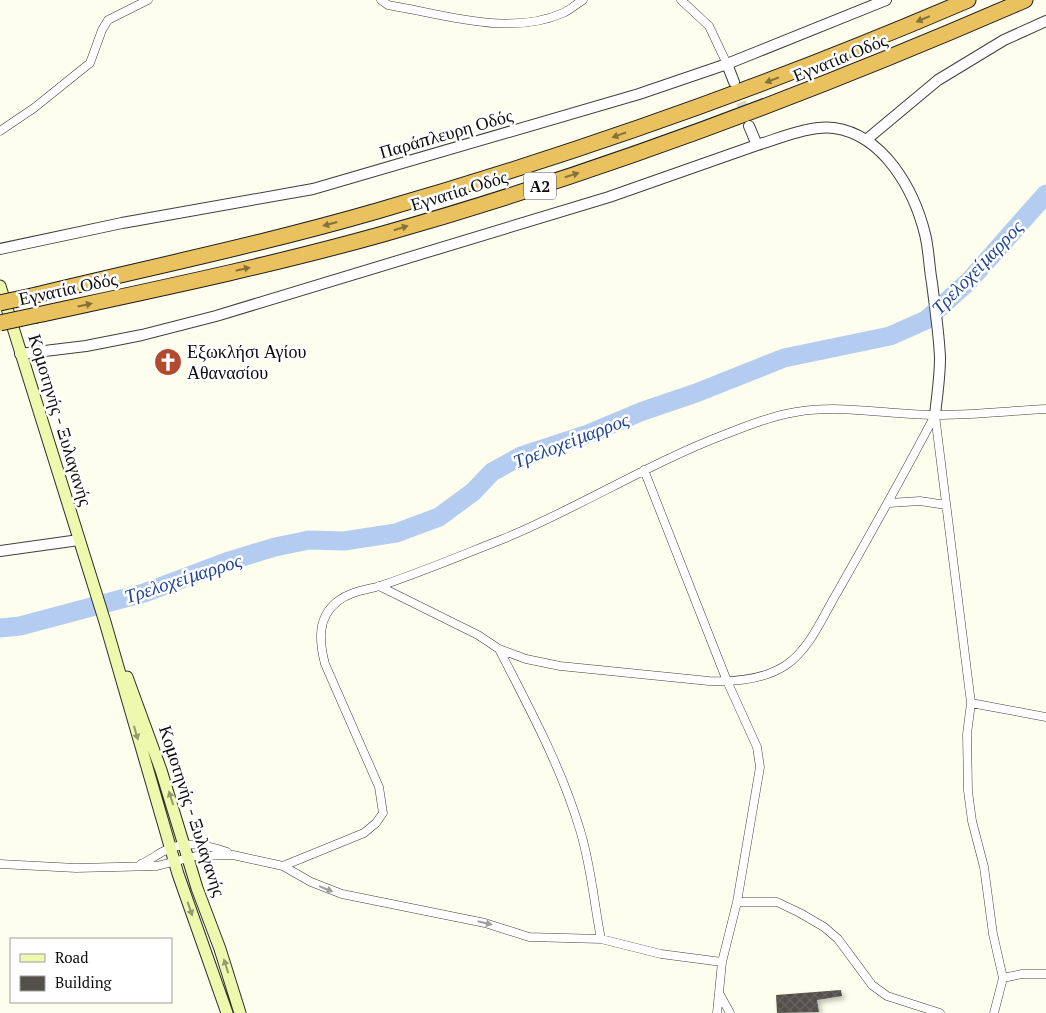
<svg xmlns="http://www.w3.org/2000/svg" width="1046" height="1013" font-family="'PT Serif',serif">
<defs>
<pattern id="building-cross-hatch" width="8" height="8" patternUnits="userSpaceOnUse" patternTransform="scale(1.25)"><rect width="8" height="8" fill="#545049"/><path d="M0 0l8 8M0 8l8-8" fill="none" stroke="#68645f"/></pattern>
<filter id="shadow"><feDropShadow dx="3" dy="3" stdDeviation="2.5" flood-color="#0004"/></filter>
</defs>
<rect width="100%" height="100%" fill="#fdfeed"/>
<g fill="none" stroke-linecap="round" stroke-linejoin="round">
<path stroke="#b5ccf1" stroke-width="19" d="M0 628 20 626 144 593 229 561 275 547 309 540 344 541 396 533 439 517 473 492 492 472 521 456 588 434 643 411 696 393 784 358 890 336 926 320 969 281 1046 194"/>
</g>
<path fill="url(#building-cross-hatch)" filter="url(#shadow)" d="M841 990 842 996 817 1000 819 1012 777 1013 776 995Z"/>
<g fill="none" stroke-linecap="round" stroke-linejoin="round">
<path stroke="#d9dacb" stroke-width="10" stroke-dasharray="10 5" stroke-linecap="butt" d="M736 88 747 119"/>
<g stroke="#3f3f3f" stroke-width="9">
<path id="minor" d="M381 0 388 5C443 14 509 37 563 13 570 10 576 4 583 0
M681 0 709 26 727 64
M0 131 34 108 90 63 102 30 108 20 148 0
M935 415 971 703 967 734 968 791 972 821 984 867 993 934 1003 978 994 1013
M644 470 727 681 757 747 760 767 737 902 722 962 717 1013
M889 503 920 501 946 505
M379 586 478 635 499 649 526 659 560 666 709 681C734 682 764 680 786 665 810 649 823 616 838 591 871 533 904 474 935 415
M499 649C529 708 561 766 580 830 591 865 594 903 601 939
M971 703 1046 717
M0 864 76 868 157 866 196 856 233 855 283 866 311 882 342 894 485 923 529 937 601 939 661 954 722 962
M141 864C149 861 155 856 162 852 184 840 204 844 227 852
M283 866 364 833 376 823 383 813 379 787 325 664C319 641 317 617 338 601 351 591 366 590 380 586 422 572 462 555 503 539 579 508 649 463 726 434 749 425 772 416 796 412 842 404 889 415 935 415 972 415 1009 411 1046 409
M737 902H777L800 913 824 927 838 939 872 985 887 996 940 1013
M1003 978 1022 974H1046
M719 993 730 1013"/>
</g>
<g stroke="#3f3f3f" stroke-width="12">
<path id="tertiary" d="M727 64 734 82
M749 126 757 145C781 138 809 125 834 128 884 135 914 190 925 234 929 250 929 267 932 283 935 308 939 333 940 358 940 377 937 396 935 415
M866 140 938 80 1004 40 1046 21
M0 249 122 223 313 189 639 94 727 64 886 0
M20 354 86 346 142 335 216 316 609 197 757 145
M0 551 79 540"/>
</g>
<g stroke="#2e2e2e" stroke-width="13">
<path id="secondary" d="M0 286 105 622 178 874 227 1013
M127 677 161 770 197 888 220 949 240 1013"/>
</g>
<g stroke="#1d1d1d" stroke-width="17">
<path id="motorway" d="M32 296C147 268 263 244 377 211 578 153 775 83 968 0
M37 315C153 290 269 266 383 234 602 172 816 91 1025 0"/>
</g>
<use href="#minor" stroke="#fff" stroke-width="8"/>
<use href="#tertiary" stroke="#fff" stroke-width="10"/>
<use href="#secondary" stroke="#eef9ad" stroke-width="11"/>
<use href="#motorway" stroke="#e9c15f" stroke-width="15"/>
<g stroke="#1d1d1d" stroke-width="17" stroke-linecap="butt">
<path id="motorway-bridge" d="M0 303 32 296
M0 323 37 315"/>
</g>
<use href="#motorway-bridge" stroke="#e9c15f" stroke-width="15"/>
</g>
<defs><path id="oneway-solid" d="M-6-.8H1V-3.2L6.5 0L1 3.2V.8H-6Z" transform="scale(1.25)"/></defs>
<g fill="#86703a">
<use href="#oneway-solid" transform="translate(923 19) rotate(157)"/>
<use href="#oneway-solid" transform="translate(772 80) rotate(159)"/>
<use href="#oneway-solid" transform="translate(619 135) rotate(160)"/>
<use href="#oneway-solid" transform="translate(572 175) rotate(-18)"/>
<use href="#oneway-solid" transform="translate(330 224) rotate(165)"/>
<use href="#oneway-solid" transform="translate(401 228) rotate(-17)"/>
<use href="#oneway-solid" transform="translate(243 269) rotate(-13)"/>
<use href="#oneway-solid" transform="translate(85 305) rotate(-12)"/>
</g>
<g fill="#949a6d">
<use href="#oneway-solid" transform="translate(136 733) rotate(74)"/>
<use href="#oneway-solid" transform="translate(171 798) rotate(-108)"/>
<use href="#oneway-solid" transform="translate(190 909) rotate(71)"/>
<use href="#oneway-solid" transform="translate(226 966) rotate(-108)"/>
</g>
<g fill="#9e9e9e">
<use href="#oneway-solid" transform="translate(326 889) rotate(22)"/>
<use href="#oneway-solid" transform="translate(485 923) rotate(13)"/>
</g>
<defs>
<g id="church-disc" transform="scale(1.4375)"><circle r="9.5" fill="#b14a2f" stroke="#fff"/><path d="M-1.2-6h2.4v3.5h3.3v2.4h-3.3V6h-2.4V-.1h-3.3v-2.4h3.3Z" fill="#fff"/></g>
</defs>
<g fill-rule="evenodd">
<use href="#church-disc" x="168" y="362"/>
</g>
<g text-anchor="middle" stroke-width="5" stroke-linejoin="round" paint-order="stroke">
<rect fill="#fff" stroke="#555" stroke-width="1" x="524" y="172.5" width="32" height="27" rx="4"/>
<g font-size="16" font-weight="bold" fill="#0c0c0c">
<text x="540" y="192">Α2</text>
</g>
<g font-size="18" fill="#0c0c0c" stroke="#fff">
<text transform="translate(840 58) rotate(-22)" y="6">Εγνατία Οδός</text>
<text transform="translate(446 134) rotate(-16)" y="6">Παράπλευρη Οδός</text>
<text transform="translate(459 191) rotate(-17)" y="6">Εγνατία Οδός</text>
<text transform="translate(68 289) rotate(-12)" y="6">Εγνατία Οδός</text>
<text transform="translate(60 420) rotate(73)" y="6">Κομοτηνής - Ξυλαγανής</text>
<text transform="translate(192 811) rotate(72)" y="6">Κομοτηνής - Ξυλαγανής</text>
</g>
<g font-size="18" fill="#0c0c0c" stroke="#fff" text-anchor="start">
<text x="187" y="358">Εξωκλήσι Αγίου<tspan x="187" dy="21">Αθανασίου</tspan></text>
</g>
<g font-size="19" font-style="italic" fill="#1f4494" stroke="#fff">
<text transform="translate(977 267) rotate(-46)" y="7">Τρελοχείμαρρος</text>
<text transform="translate(571 440) rotate(-21)" y="7">Τρελοχείμαρρος</text>
<text transform="translate(183 578) rotate(-18)" y="7">Τρελοχείμαρρος</text>
</g>
</g>
<rect x="10" y="938" width="162" height="65" fill="#ffffff" stroke="#9e9e9e"/>
<rect x="20" y="954" width="25" height="8" fill="#eef9ad" stroke="#9e9e9e"/>
<text x="55" y="963" font-size="15" fill="#0c0c0c">Road</text>
<rect x="20" y="976" width="25" height="15" fill="#545049" stroke="#9e9e9e"/>
<text x="55" y="988" font-size="15" fill="#0c0c0c">Building</text>
</svg>
